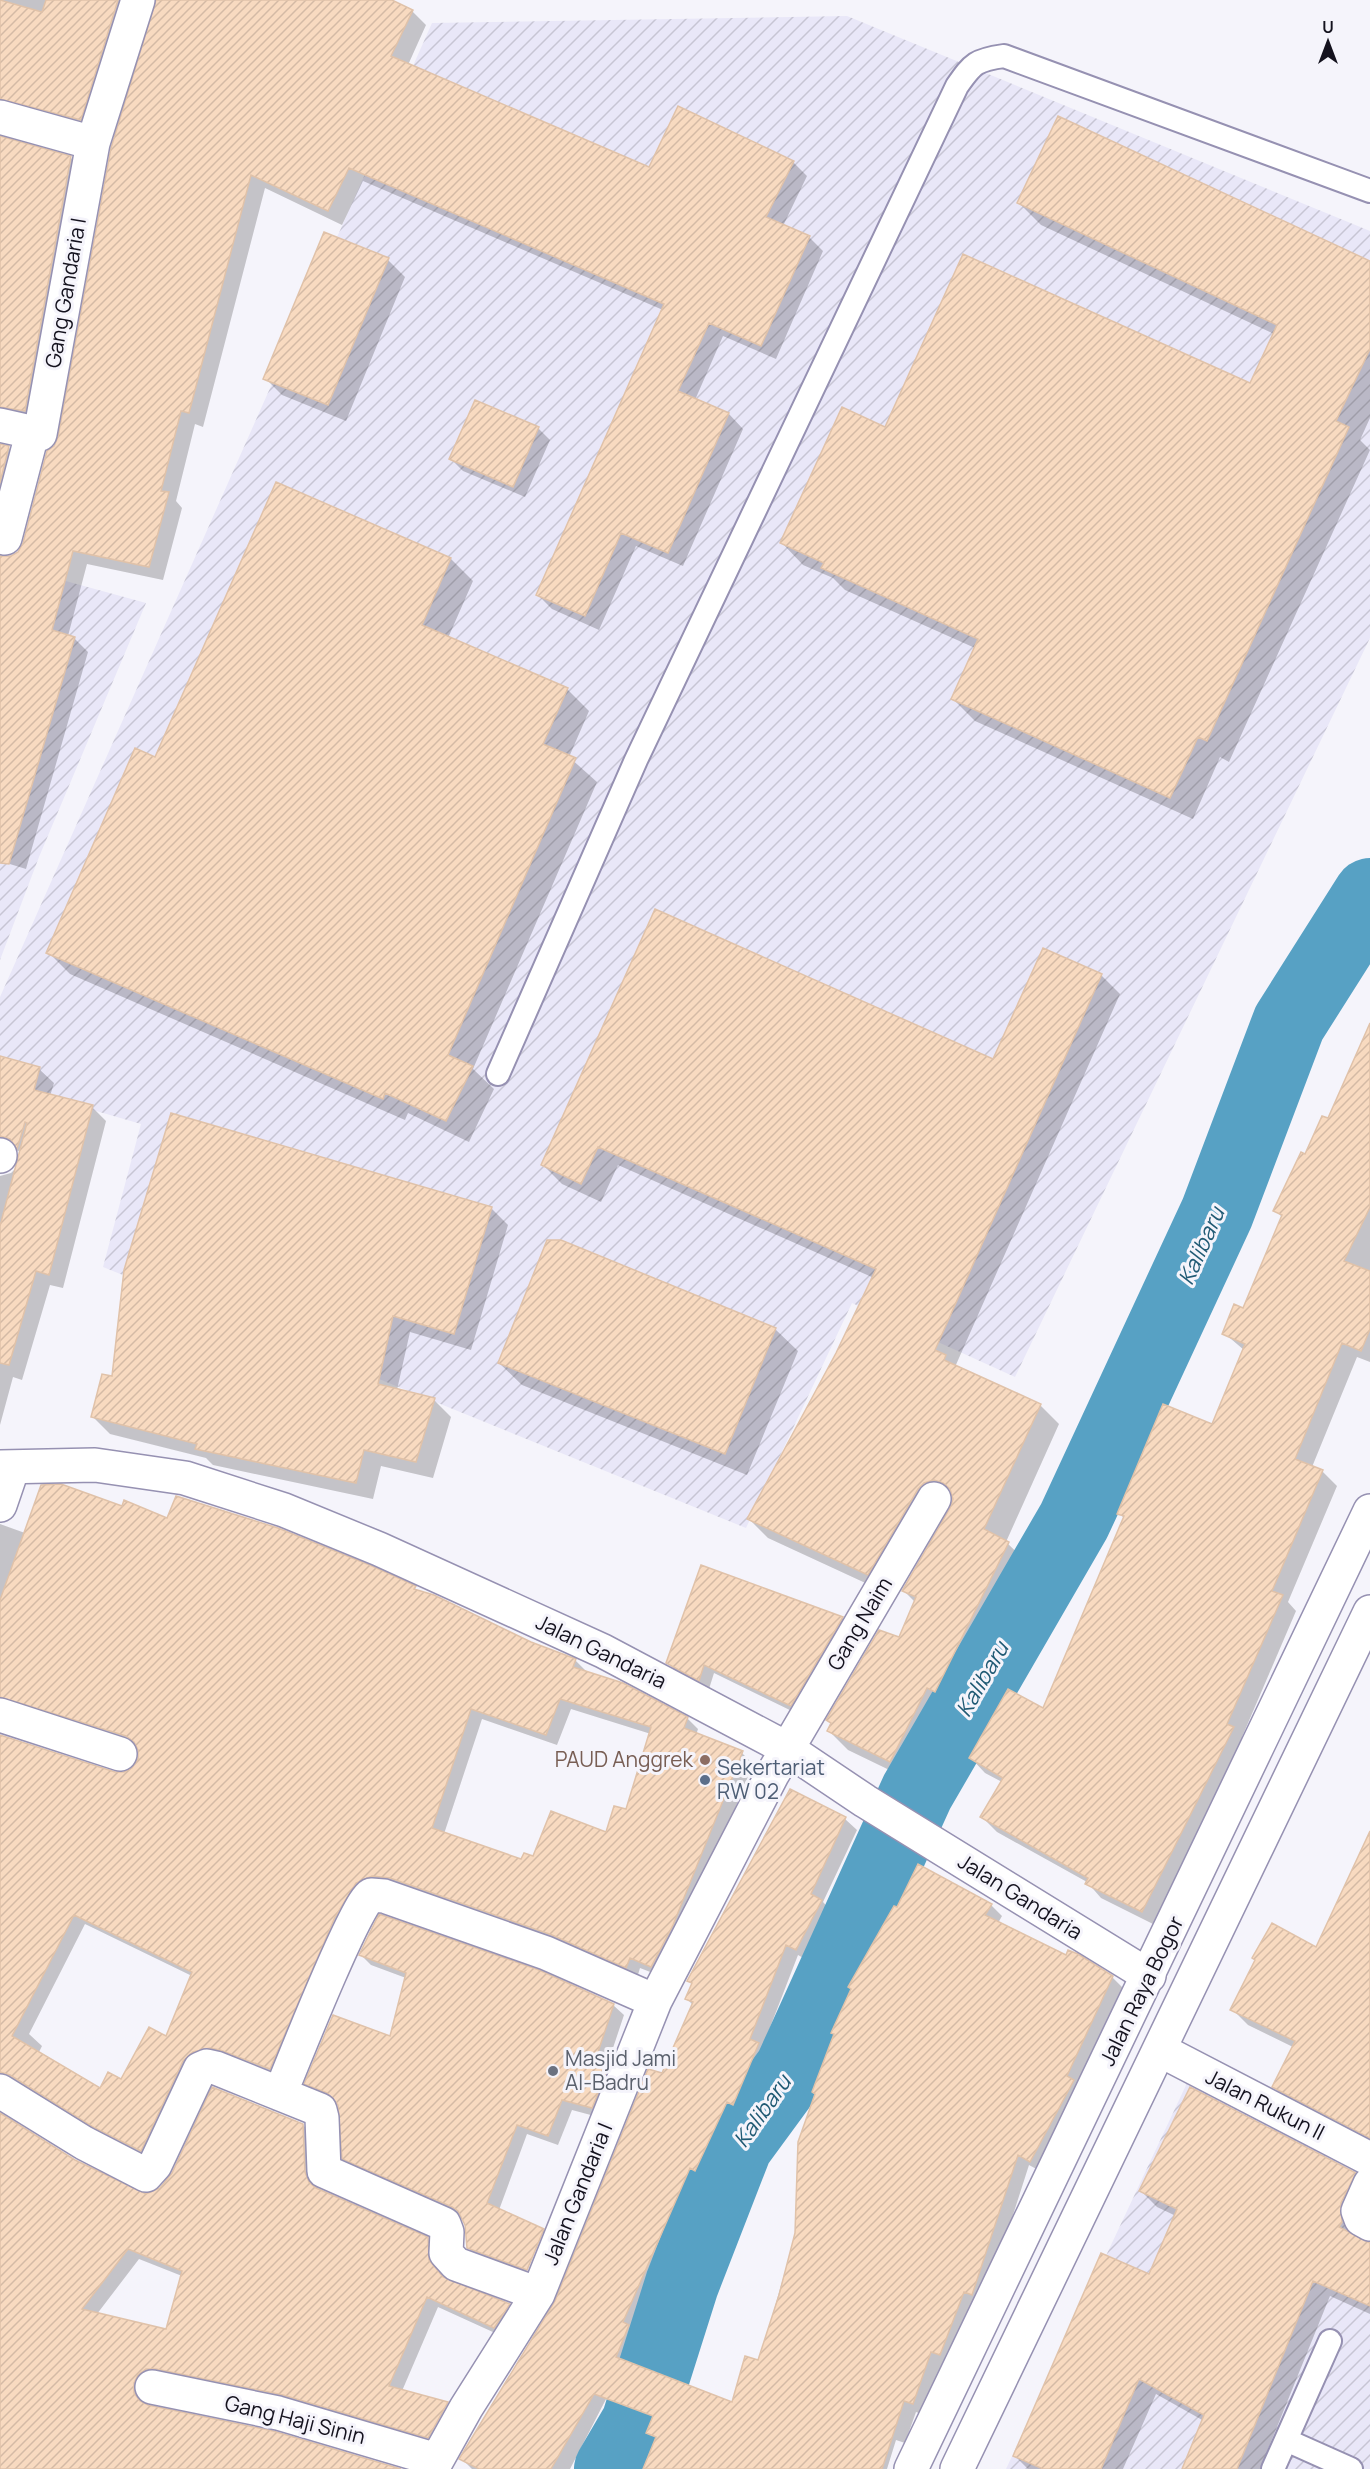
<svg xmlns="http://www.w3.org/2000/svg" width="1370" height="2469" font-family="Manrope,sans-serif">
<defs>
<pattern id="industrial-furrows" width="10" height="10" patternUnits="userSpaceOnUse" patternTransform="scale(1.5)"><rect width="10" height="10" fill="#e9e7f8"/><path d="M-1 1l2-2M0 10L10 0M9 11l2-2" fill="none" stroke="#c7c5d4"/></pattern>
<pattern id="building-hatch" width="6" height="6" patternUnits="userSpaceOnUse" patternTransform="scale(1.5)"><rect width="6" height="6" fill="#f8dac0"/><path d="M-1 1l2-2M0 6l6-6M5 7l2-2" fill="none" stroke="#d4baa5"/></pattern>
</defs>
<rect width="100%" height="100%" fill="#f5f4fb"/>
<path fill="url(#industrial-furrows)" d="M847 16 1370 231V638L1015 1377 852 1303 746 1528 103 1267 141 1124 0 1083V997L432 23Z
M0 563 146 603 39 857 0 960Z
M1195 2066 1370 2147V2469H1006Z"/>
<path fill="#0003" fill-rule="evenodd" d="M0 0H142L95 133 0 120Z
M158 0H388L412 11 426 25 408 65 650 169 793 162 807 176 783 226 809 237 823 251 776 359 723 336 695 400 729 414 743 429 683 566 636 546 599 630 552 609 538 595 663 310 363 181 342 225 265 188 203 427 195 424 176 501 182 508 163 580 87 564 68 636 74 638 88 652 26 869 0 861V589L24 544 60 438Z
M0 138 71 158 85 172 39 425 0 427Z
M1019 203 1370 263V418L1360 440 1370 450 1229 762 1220 757 1193 819 975 721 953 699 975 648 845 590 833 578 803 565 782 543 886 429 1251 385 1274 334 1041 225Z
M388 260 405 277 346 421 282 395 265 378Z
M538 428 550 440 525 497 463 471 451 459Z
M0 445 9 448 23 462 0 548 1 558H0Z
M277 484 451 559 473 581 448 638 567 689 589 711 569 757 597 782 473 1069 494 1089 469 1142 408 1113 405 1120 70 974 48 952 156 759Z
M656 911 994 1061 1101 975 1120 994 955 1367 1040 1405 1059 1424 1006 1542 1028 1563 955 1710 946 1706 910 1780 848 1750 829 1731 832 1725 828 1720 900 1639 915 1602 904 1591 952 1509 954 1499 943 1502 887 1593 768 1538 749 1519 837 1354 874 1278 618 1165 601 1202 562 1184 543 1165Z
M0 1058 39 1069 54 1083 50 1096 92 1107 106 1121 63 1288 50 1285 22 1380 13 1377 0 1425V1176L11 1173 18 1166 20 1155 19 1151 15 1150 0 1158Z
M1370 1068V1362L1357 1357 1312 1467 1322 1471 1337 1486 1288 1602 1296 1611 1242 1737 1248 1743 1157 1926 1101 1898 1087 1882 997 1832 982 1817 1002 1782 985 1773 971 1758 1044 1710 1125 1519 1119 1513 1212 1426 1244 1350 1224 1333 1244 1310 1283 1218 1275 1210 1329 1120Z
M491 1208 508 1225 471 1350 410 1332 397 1390 434 1400 451 1417 433 1478 381 1466 373 1499 213 1465 206 1458 110 1434 93 1417 114 1378Z
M775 1329 798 1351 747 1475 522 1385 499 1363Z
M122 1507 415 1588 419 1592 530 1643 575 1660 586 1671 687 1718 698 1729 696 1735 742 1753 753 1764 684 1936 663 1977 640 1968 637 1978 375 1888 281 2079 222 2058 152 2161 0 2087V1736L114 1773 125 1774 134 1769 139 1761 138 1747 18 1708 0 1711V1524L25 1533ZM571 1709 651 1734 627 1811 607 1834 522 1860 444 1834 482 1719 557 1745ZM85 1924 192 1976 166 2038 121 2081 100 2090 38 2054 42 2046 29 2034Z
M842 1618 852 1627 800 1715 714 1673 709 1689 677 1672 668 1663Z
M791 1791 845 1819 857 1830 823 1902 832 1912 807 1960 798 1955 762 2048 769 2055 744 2115 738 2113 706 2181 701 2178 634 2333 638 2337 570 2469H472L461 2458 557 2302 693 2005 686 1998 693 1985 688 1980Z
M1370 1834V2144L1290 2103 1274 2087 1293 2047 1248 2025 1232 2009 1316 1950Z
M991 1905 1002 1916 998 1923 1112 1977 1123 1988 1042 2172 1029 2165 984 2305 952 2366 943 2362 924 2415 916 2412 905 2443 896 2440 887 2469H645L656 2441 648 2433 652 2422 635 2409 733 2404 759 2362 796 2233Z
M361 1955 613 2005 624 2015 609 2060 621 2071 602 2118 572 2110 558 2145 527 2134 499 2210 543 2230 553 2241 527 2276 544 2233H541L524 2274 479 2258 468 2247 466 2225 462 2216 355 2169 344 2158 339 2104 317 2094 306 2083 391 2038 406 1978 371 1965Z
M0 2115 75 2161 145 2195 303 2125 314 2136 318 2190 427 2239 438 2250 439 2272 445 2280 509 2305 520 2316 506 2338 438 2307 402 2391 422 2404 413 2440 144 2394 145 2405 393 2469H0ZM139 2259 182 2276 167 2330 97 2314Z
M1355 2174 1370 2189 1356 2234 1358 2239 1370 2244V2314L1330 2296 1260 2469H1183L1204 2421 1156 2394 1123 2469H1028L1015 2456 1150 2276 1176 2216 1157 2207 1141 2191Z"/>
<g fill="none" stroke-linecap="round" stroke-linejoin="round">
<path stroke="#57a1c4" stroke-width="74" d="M611 2469 638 2423 682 2284 736 2145 791 2070 917 1792 1074 1521 1217 1213 1289 1023 1370 895"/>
</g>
<path fill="url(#building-hatch)" stroke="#e0c2a9" stroke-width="1.5" fill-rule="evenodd" d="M0 0 42 12 46 0H118L81 120 0 99Z
M156 0H392L413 10 391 56 649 167 678 106 794 161 766 217 810 236 761 346 709 323 678 391 729 413 668 553 621 533 585 616 536 595 664 304 349 168 328 211 251 175 189 413 181 411 161 491 169 492 149 567 73 551 52 630 75 637 9 864 0 863V556H11L18 552 23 543 47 451 54 446 58 437 111 148Z
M1058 116 1370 261V349L1336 421 1349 427 1207 741 1198 737 1170 798 951 699 978 639 821 568 824 563 780 543 842 407 885 427 963 254 1250 383 1277 325 1017 203Z
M0 136 71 156 25 411 0 407Z
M324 232 389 258 328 405 263 379Z
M475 400 539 427 513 487 449 459Z
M0 444 9 446 0 483Z
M276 482 451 558 422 625 568 688 543 744 576 758 448 1055 473 1066 446 1121 385 1093 383 1099 46 953 135 748 155 757Z
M655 909 993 1059 1043 948 1102 974 935 1350 946 1355 944 1360 1041 1404 984 1529 1009 1542 935 1692 927 1688 890 1762 827 1731 831 1723 826 1720 879 1630 899 1637 916 1597 902 1591 950 1508 953 1499 950 1489 943 1483 934 1480 924 1483 918 1489 868 1575 747 1519 836 1353 876 1269 598 1147 581 1184 541 1165Z
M1370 1023V1207L1344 1261 1370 1271V1329L1361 1351 1342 1343 1295 1459 1323 1470 1272 1591 1283 1595 1227 1724 1234 1727 1142 1912 1085 1884 1088 1878 980 1817 1003 1778 969 1758 1008 1689 1043 1708 1124 1516 1117 1514 1163 1404 1212 1424 1245 1344 1222 1334 1234 1304 1243 1308 1282 1215 1273 1211 1301 1152 1305 1154 1322 1116 1328 1118Z
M0 1056 40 1067 34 1090 93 1105 49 1275 36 1271 9 1365 0 1363V1226L27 1123 25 1122 17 1149 10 1139 0 1136Z
M171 1113 492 1207 454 1334 393 1316 378 1384 435 1398 416 1462 364 1450 356 1483 195 1449 197 1444 91 1417 102 1374 112 1376 124 1270Z
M547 1240H561L776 1328 725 1454 498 1363Z
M61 1484 122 1506 124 1500 167 1518 176 1496 278 1528 372 1566 416 1586 414 1589 434 1595 531 1642 576 1659 573 1667 623 1683 688 1717 684 1728 743 1751 673 1925 651 1967 630 1958 626 1968 552 1935 390 1878 372 1876 356 1883 335 1917 270 2069 220 2050 210 2048 193 2052 183 2061 141 2151 93 2127 10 2075 0 2072V1735L115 1772H124L132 1768 138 1759V1750L134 1742 126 1736 0 1697V1600L41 1485ZM560 1699 651 1727 626 1809 614 1806 606 1832 551 1811 533 1856 524 1853 521 1859 432 1828 471 1709 546 1735ZM74 1915 192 1972 166 2036 149 2027 121 2079 108 2072 100 2088 12 2036Z
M701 1565 843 1617 791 1706 704 1665 699 1681 666 1663Z
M790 1789 846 1817 811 1894 822 1900 796 1950 786 1945 750 2039 759 2043 733 2105 727 2102 695 2171 690 2168 623 2322 629 2325 616 2357 732 2402 745 2356 758 2360 779 2295 795 2233 798 2142 815 2094 812 2092 834 2034 831 2033 851 1989 848 1987 894 1906 897 1907 918 1864 992 1904 985 1915 1066 1955 1068 1950 1078 1954 1113 1976 1067 2076 1074 2080 1030 2162 1018 2155 972 2295 964 2292 940 2355 931 2352 913 2404 904 2401 882 2469H643L656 2437 646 2433 653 2416 594 2394 551 2469H479L459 2459 555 2301 648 2069 662 2073 693 2002 685 1999 692 1983 687 1981Z
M1370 1831V2138L1272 2087 1295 2041 1230 2010 1255 1960 1252 1958 1272 1923 1316 1947Z
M379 1914 539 1970 614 2004 597 2055 612 2059 592 2108 562 2100 548 2136 517 2125 487 2203 544 2229 527 2270 467 2248 465 2225 458 2211 452 2207 342 2159 338 2105 327 2093 304 2084 333 2015 390 2036 406 1973 359 1955Z
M212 2087 303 2124 305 2172 309 2182 316 2188 428 2237 429 2260 443 2277 510 2304 494 2328 427 2297 389 2386 448 2402 428 2438 283 2395 156 2369H146L138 2375 134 2383V2393L140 2401 148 2405 273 2431 401 2469H0V2113L75 2160 146 2194 160 2188 172 2173ZM128 2249 182 2271 166 2329 82 2309Z
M1190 2087 1356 2173 1341 2203 1342 2222 1339 2227 1370 2243V2306L1313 2281 1237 2469H1182L1204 2415 1139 2379 1101 2469H1043L1013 2456 1101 2253 1149 2274 1177 2209 1139 2191Z"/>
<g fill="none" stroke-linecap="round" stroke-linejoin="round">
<g stroke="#9691b2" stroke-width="26">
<path id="lane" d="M498 1074 636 760 957 86C973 63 976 60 1004 56L1370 191
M1286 2440 1351 2469
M1273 2469 1330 2341"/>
</g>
<g stroke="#9691b2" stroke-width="36">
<path id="street" d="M0 117 93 143
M0 425 40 434 93 143 138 0
M5 538 32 434
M0 1156V1155
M0 1467 95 1465 185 1478 284 1510 379 1549 603 1651 786 1748 865 1801 1149 1976
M0 1505 13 1467
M0 1715 120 1754
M1160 2050 1370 2159
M0 2091 84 2143 146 2175 155 2165 200 2069 207 2066 216 2068 320 2110 322 2118 324 2171 444 2224 447 2232 446 2253 456 2264 538 2294
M280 2094C291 2067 356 1903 371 1895L384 1896 546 1953 655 2001
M1370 2184 1358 2211 1361 2219 1370 2224
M152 2387 278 2413 437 2460
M432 2469 466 2408 538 2294 655 2001 772 1775 934 1499"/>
</g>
<g stroke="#9691b2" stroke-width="36">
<path id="highway" d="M911 2469 1370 1511
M957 2469 1370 1612"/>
</g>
<use href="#lane" stroke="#fff" stroke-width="22"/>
<use href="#street" stroke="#fff" stroke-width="33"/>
<use href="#highway" stroke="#fff" stroke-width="33"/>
</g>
<circle fill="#8d6e63" stroke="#f5f4fb" stroke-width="2" cx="705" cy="1760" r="6"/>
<circle fill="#5c6f8a" stroke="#f5f4fb" stroke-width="2" cx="705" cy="1780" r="6"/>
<circle fill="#6b7280" stroke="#f5f4fb" stroke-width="2" cx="553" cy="2071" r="6"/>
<g text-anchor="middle" stroke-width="6" stroke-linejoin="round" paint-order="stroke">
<g font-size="21" fill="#14121e" stroke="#f5f4fb">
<text transform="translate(66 293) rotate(-80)" y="7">Gang Gandaria I</text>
<text transform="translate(860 1624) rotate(-59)" y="7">Gang Naim</text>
<text transform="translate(601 1652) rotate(26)" y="7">Jalan Gandaria</text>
<text transform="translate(1020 1897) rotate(32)" y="7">Jalan Gandaria</text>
<text transform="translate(1142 1991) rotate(-64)" y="7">Jalan Raya Bogor</text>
<text transform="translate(1265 2105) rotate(27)" y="7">Jalan Rukun II</text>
<text transform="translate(578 2194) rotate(-68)" y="7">Jalan Gandaria I</text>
<text transform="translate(295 2420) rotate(14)" y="7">Gang Haji Sinin</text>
</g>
<g font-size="21" fill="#785e54" stroke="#f5f4fb" text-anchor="end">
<text x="693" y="1767">PAUD Anggrek</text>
</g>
<g font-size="21" fill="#4e5e75" stroke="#f5f4fb" text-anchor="start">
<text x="717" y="1775">Sekertariat<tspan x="717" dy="24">RW 02</tspan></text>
</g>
<g font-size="21" fill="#5b616d" stroke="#f5f4fb" text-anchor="start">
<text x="565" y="2066">Masjid Jami<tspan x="565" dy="24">Al-Badru</tspan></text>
</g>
<g font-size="22" font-style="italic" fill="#205a74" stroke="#f5f4fb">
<text transform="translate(1201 1246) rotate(-66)" y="8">Kalibaru</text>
<text transform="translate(982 1679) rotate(-60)" y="8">Kalibaru</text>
<text transform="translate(762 2111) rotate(-55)" y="8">Kalibaru</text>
</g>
</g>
<g transform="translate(1328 42)" stroke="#f5f4fb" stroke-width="4.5" paint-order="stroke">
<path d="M0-4.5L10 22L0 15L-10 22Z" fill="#14121e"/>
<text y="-9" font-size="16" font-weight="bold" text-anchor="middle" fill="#14121e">U</text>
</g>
</svg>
